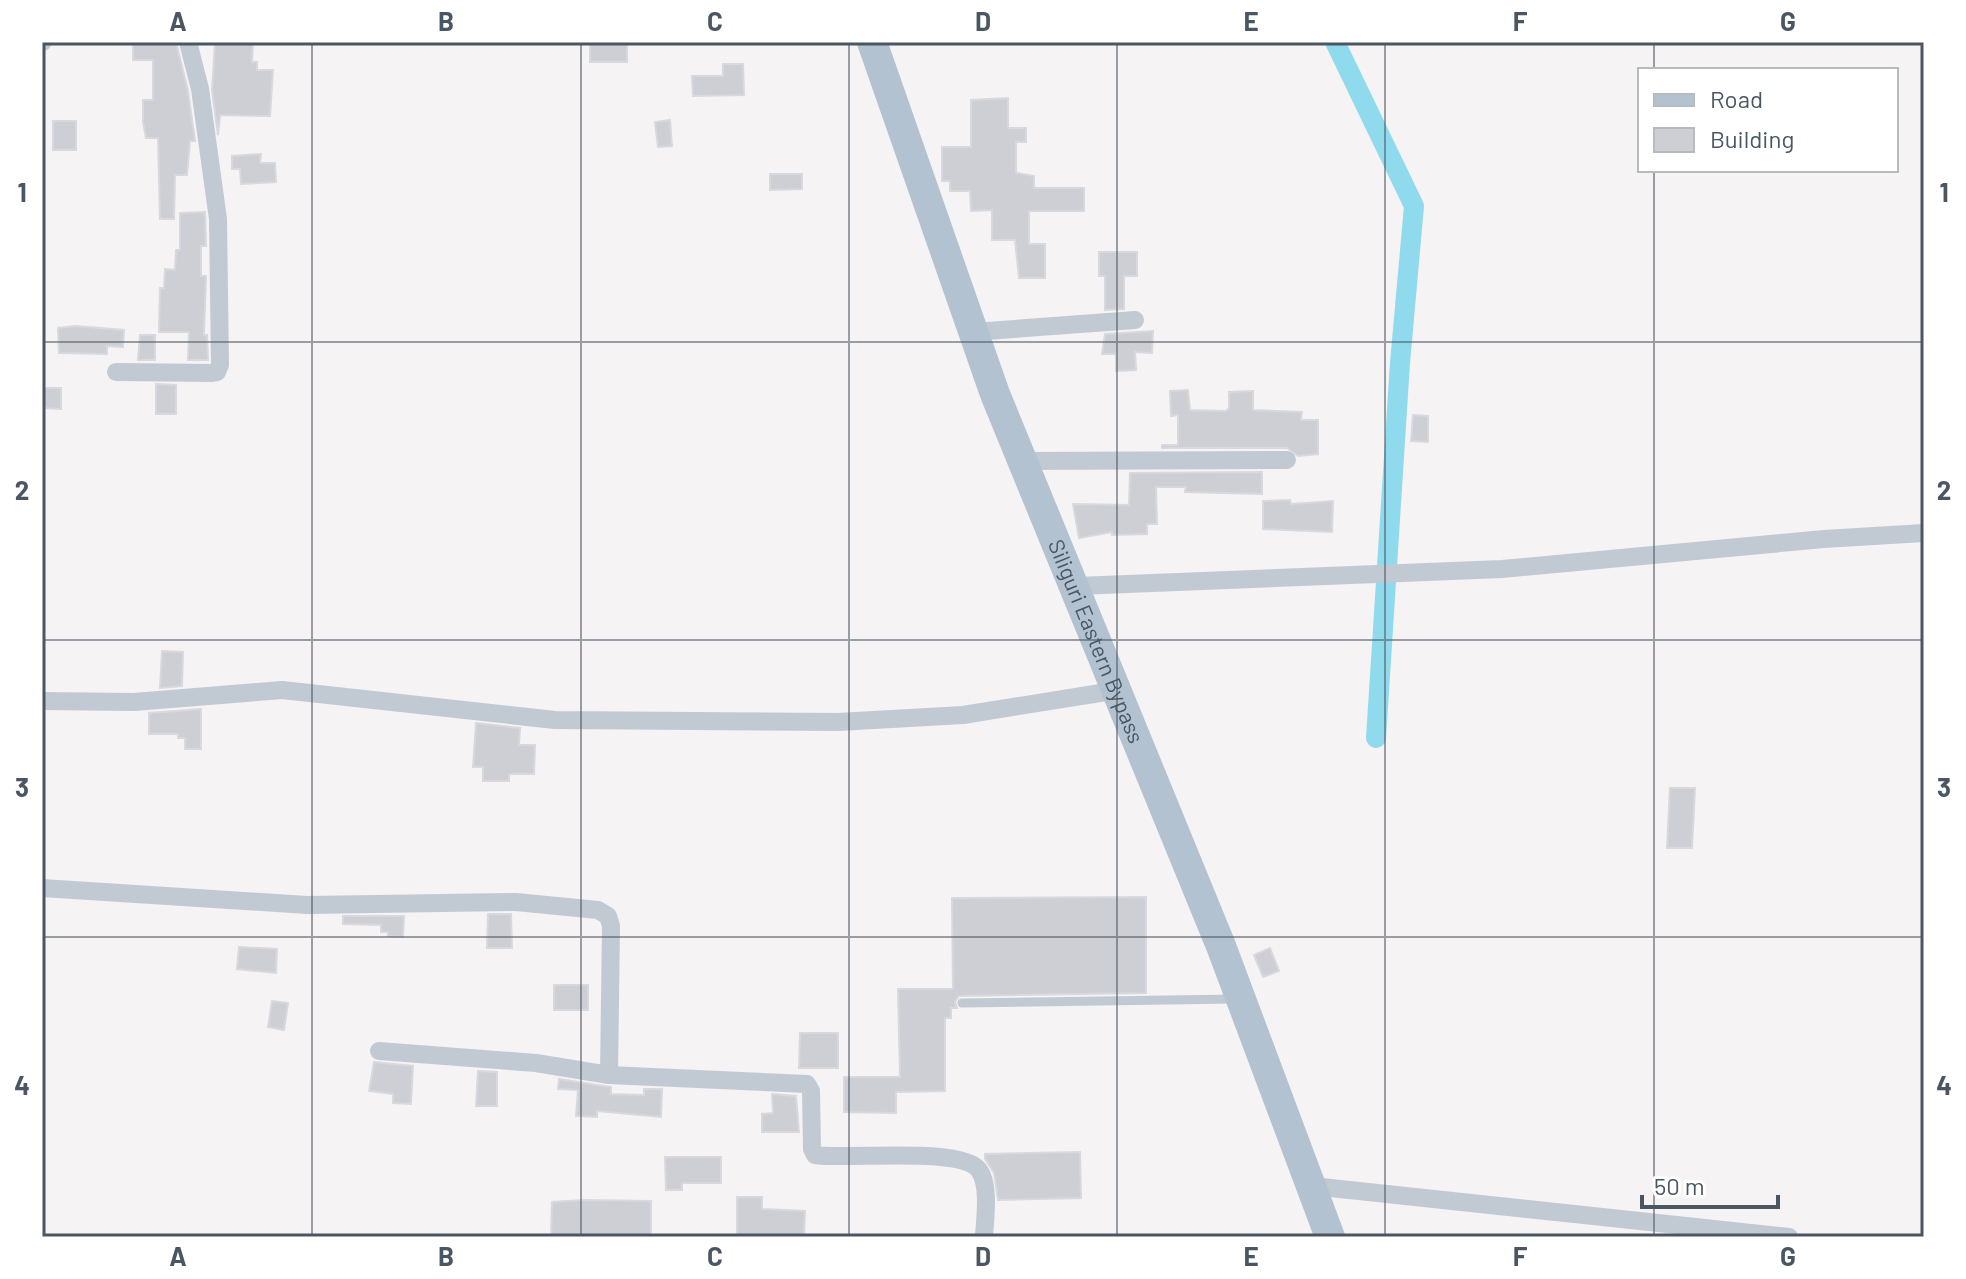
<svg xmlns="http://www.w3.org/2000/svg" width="1966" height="1279" font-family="Barlow,sans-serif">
<rect width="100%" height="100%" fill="#f5f3f3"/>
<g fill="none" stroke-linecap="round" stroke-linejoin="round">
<path stroke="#90daee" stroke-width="20" d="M1335 42 1414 206 1400 363 1376 738"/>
</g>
<path fill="#cdcfd5" stroke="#d7d9de" stroke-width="2" d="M133 42H176L188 91 195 141H190L187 175H175L174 219H160L158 138H146L143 122V100H153V60H133Z
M215 42H253L252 62H257V70H273L270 116 220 115 218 135 212 90Z
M590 42H627V62H590Z
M723 64H743L744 95 693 96 692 76H723Z
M1008 98V128H1026V142H1016V173L1034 176V188H1084V211H1029V244H1045V278H1019L1015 240H992V210L971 211 970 191H950V181H942V147H971V100Z
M670 120 672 146 658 147 655 122Z
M53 121H76V150H53Z
M261 154 260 163H275L276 182 241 184 240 169H232V156Z
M770 174H802V189L770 190Z
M205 212 206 246H201V276H206L204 335H207L208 360H188L189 332H159L160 288H164L165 269 175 270 176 250H180V213Z
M1099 252H1137V276H1124V309L1105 310V276H1099Z
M75 326 124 330 123 347 107 346V354L59 353 58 328Z
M1153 331 1152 353 1135 352 1136 370 1116 371V354H1102L1105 334Z
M140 335H155V360H138Z
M156 384 176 385V414H156Z
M42 388H61V409L42 408Z
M1188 390 1190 410 1226 411 1229 408V392L1253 391V410L1302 412 1301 420H1318V454L1298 456 1287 448H1162V445H1178V415L1171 416 1170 391Z
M1413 415 1428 416V442L1411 441Z
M1262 472V494L1185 492 1186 487H1156L1157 524H1147V534L1112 535V532L1079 538 1073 504 1129 505 1130 473Z
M1290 500 1291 504 1333 501 1332 532 1263 529V501Z
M162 651 183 652 182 686 160 688Z
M201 709V749H185V738H178V734H149V713Z
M476 723 520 728 519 745H535L534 774H509V781H483V767H473Z
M1670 788H1695L1692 848H1667Z
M1146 897V993L959 996 955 1002 957 1008H951V1018H945V1091L896 1092V1113L844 1112V1077H900L898 989H953L952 898Z
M488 914H511L512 948H487Z
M343 916H404L403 937 388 936V932H381V925L343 924Z
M239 947 277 949 276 973 237 969Z
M1270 948 1279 971 1263 977 1254 955Z
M554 985H588V1010H554Z
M272 1001 288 1003 284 1030 268 1027Z
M800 1033H838V1068H799Z
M374 1062 413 1066 411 1104 393 1103V1094L369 1091Z
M478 1071 497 1072V1106H476Z
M559 1079 611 1087V1094L644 1095V1089H662L661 1117 597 1111V1117L576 1116 578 1090 558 1089Z
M772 1094 796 1096 799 1132H762V1114L773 1113Z
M1080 1152 1081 1198 998 1200 994 1173 985 1159V1154Z
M665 1157H721V1183H682V1190H666Z
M737 1197H762V1209L805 1211 804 1237H737Z
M585 1200 651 1201V1235L551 1237 552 1202Z"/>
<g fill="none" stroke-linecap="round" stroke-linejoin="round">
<path stroke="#c1cad2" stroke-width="9" d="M962 1003 1235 999"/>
<path stroke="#c1cad2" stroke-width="18" d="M42 42H43
M973 332 1135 320
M116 372 211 373 217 372 220 365 218 219 200 89 188 42
M1022 461 1287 460
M1077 586 1502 569 1824 539 1924 533
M42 701 134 702 282 690 555 720 838 722 963 715 1119 690
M42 888 307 905 516 902 598 910 608 916 611 926 609 1075 807 1084 811 1091 812 1149 815 1155C846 1160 962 1146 979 1170 990 1185 985 1219 984 1237
M379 1051 536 1063 609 1075
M1312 1186 1789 1237"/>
<path stroke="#b3c2d1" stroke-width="30" id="s1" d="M872 42 995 394 1221 946 1330 1237"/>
</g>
<path fill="none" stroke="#4a5661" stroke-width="2" stroke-opacity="0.55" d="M312 42V1237M581 42V1237M849 42V1237M1117 42V1237M1385 42V1237M1654 42V70M1654 170V1237M42 342H1924M42 640H1924M42 937H1924"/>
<g text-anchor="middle" stroke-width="8" stroke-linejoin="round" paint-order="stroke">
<g font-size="22" fill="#4a5661" stroke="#fff">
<text dy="8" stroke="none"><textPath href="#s1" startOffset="640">Siliguri Eastern Bypass</textPath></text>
</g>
</g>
<rect width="1966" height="1279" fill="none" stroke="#ffffff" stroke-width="88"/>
<rect x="1638" y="68" width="260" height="104" fill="#ffffff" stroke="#b7bbc0" stroke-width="2"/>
<rect x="1654" y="94" width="40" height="12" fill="#b3c2d1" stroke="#b7bbc0" stroke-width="2"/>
<text x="1710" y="108" font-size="24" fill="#4a5661">Road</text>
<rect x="1654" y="128" width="40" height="24" fill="#cdcfd5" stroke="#b7bbc0" stroke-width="2"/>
<text x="1710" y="148" font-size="24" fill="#4a5661">Building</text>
<path d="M1642 1195v12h136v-12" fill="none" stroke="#4a5661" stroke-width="4"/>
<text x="1654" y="1195" font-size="24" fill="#4a5661" stroke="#ffffff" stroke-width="6" paint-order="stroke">50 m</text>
<rect x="44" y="44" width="1878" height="1191" fill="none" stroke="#4a5661" stroke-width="3"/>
<g font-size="26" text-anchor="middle" font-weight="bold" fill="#4a5661">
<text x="178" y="31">A</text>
<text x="446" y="31">B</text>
<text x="715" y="31">C</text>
<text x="983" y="31">D</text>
<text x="1251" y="31">E</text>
<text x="1520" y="31">F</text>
<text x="1788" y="31">G</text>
<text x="22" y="202">1</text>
<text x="1944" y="202">1</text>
<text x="22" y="500">2</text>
<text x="1944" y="500">2</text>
<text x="22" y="797">3</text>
<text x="1944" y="797">3</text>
<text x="22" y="1095">4</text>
<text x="1944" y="1095">4</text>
<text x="178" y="1266">A</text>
<text x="446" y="1266">B</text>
<text x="715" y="1266">C</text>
<text x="983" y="1266">D</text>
<text x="1251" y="1266">E</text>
<text x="1520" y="1266">F</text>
<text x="1788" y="1266">G</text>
</g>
</svg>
